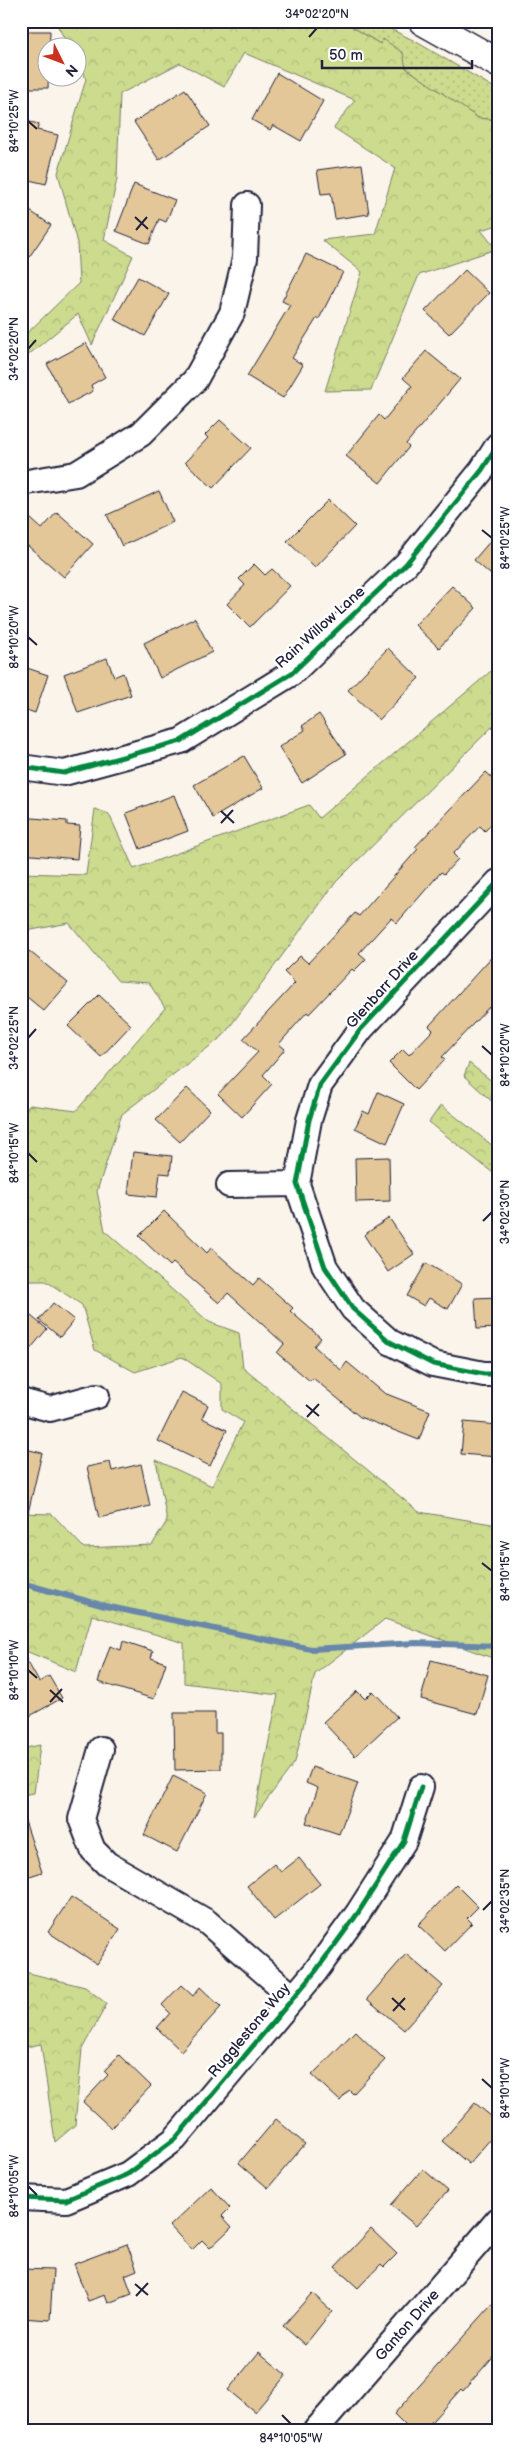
<svg xmlns="http://www.w3.org/2000/svg" width="519" height="2451" font-family="'Balsamiq Sans',sans-serif">
<defs>
<pattern id="grass-dots" width="8" height="8" patternUnits="userSpaceOnUse" patternTransform="scale(1.25)"><rect width="8" height="8" fill="#cddb8e"/><path d="M2 2h.1M6 6h.1" fill="none" stroke="#b0bc7b" stroke-width="1.8" stroke-linecap="round"/></pattern>
<pattern id="forest-crowns" width="20" height="18" patternUnits="userSpaceOnUse" patternTransform="scale(1.25)"><rect width="20" height="18" fill="#cddb8e"/><path d="M2 6a3 3 0 1 1 6 0M12 15a3 3 0 1 1 6 0" fill="none" stroke="#b0bc7b"/></pattern>
</defs>
<rect width="100%" height="100%" fill="#faf4ea"/>
<filter id="ink" filterUnits="userSpaceOnUse"><feTurbulence type="fractalNoise" baseFrequency=".02" numOctaves="2"/><feDisplacementMap in="SourceGraphic" scale="10" xChannelSelector="R" yChannelSelector="G"/><feConvolveMatrix kernelMatrix="1 2 1 2 8 2 1 2 1" color-interpolation-filters="sRGB"/></filter>
<g filter="url(#ink)">
<path fill="url(#grass-dots)" stroke="#787e64" d="M343 21H374L413 40 498 90V120L478 118 406 68 382 40 380 44Z"/>
<path fill="url(#forest-crowns)" stroke="#787e64" d="M55 21H343L380 44 383 39 403 53 406 68 478 118 498 120V225L481 230 496 249 419 275 371 390 325 391 362 272 322 240 375 234 395 168 334 128 355 100 244 53 224 87 180 63 120 94 117 179 104 240 133 256 92 345 78 314 21 361V339L79 283 77 243 58 173 86 79 78 62V48L69 47Z
M498 665V721L336 882 223 1036 122 1114 97 1191 105 1231 209 1322 239 1333 243 1368 419 1512 498 1525V1660L385 1619 315 1674 295 1762 254 1817 278 1695 184 1683V1643L92 1615 76 1672 21 1649V1513L52 1514 84 1548 152 1545 167 1521 156 1460 212 1486 243 1422 222 1409V1384L182 1357 135 1372 95 1350 82 1305 46 1281H21V1114L30 1105 76 1111 165 1008 149 983 118 981 69 923 21 932V873L86 875 95 809 109 814 134 869 309 805 319 818Z
M469 1063 498 1086V1107L464 1076Z
M441 1105 498 1150V1177L429 1122Z
M40 1745 34 1793 21 1795V1749Z
M21 1971 85 1987 107 2004 82 2049 75 2125 55 2142 41 2044 21 2048Z"/>
<g fill="none" stroke-linecap="round" stroke-linejoin="round">
<path stroke="#6887aa" stroke-width="6" d="M21 1583 105 1606 311 1649 416 1643 498 1646"/>
</g>
<path fill="#e4c798" stroke="#22223b" d="M21 31H50L48 88H21Z
M277 73 323 101 301 141 273 125 270 130 252 120Z
M185 89 210 126 159 160 134 122Z
M21 120 39 124 37 130 58 135 46 184 21 178Z
M362 164 369 214 335 219 331 193 321 194 317 170Z
M134 184 175 200 166 222 159 219 149 244 116 231Z
M21 205 51 225 21 269Z
M306 254 343 272 319 319 317 318 292 358 303 365 283 398 247 376 290 305 282 301Z
M465 270 489 293 449 334 425 311Z
M138 277 169 294 145 336 114 319Z
M86 343 105 377 91 385 93 391 68 404 47 364Z
M426 351 460 379 406 444 409 447 380 483 346 456 379 415 384 420 412 386 403 378Z
M220 420 251 448 213 488 185 462 208 438 205 435Z
M159 491 173 522 122 546 107 515Z
M328 500 355 526 315 568 287 541Z
M57 512 93 544 64 577 21 540V529L30 518 42 529Z
M498 532V581L474 560Z
M254 564 265 575 272 569 290 586 250 627 227 604 245 585 239 579Z
M452 586 476 608 439 648 415 625Z
M195 618 212 652 160 678 144 643Z
M388 648 419 678 379 720 348 690Z
M107 658 114 677 123 673 131 695 78 713 64 674Z
M21 666 48 675 35 713 21 708Z
M319 714 346 754 302 783 279 747 305 730 302 726Z
M244 756 263 788 213 818 194 785Z
M486 772 498 783V804L491 812 497 818 485 831 480 826 453 854 458 859 444 874 441 872 397 923 391 918 359 953 366 959 354 971 352 969 309 1014 307 1012 279 1044 285 1049 263 1075 272 1084 242 1117 218 1094 258 1052 243 1039 295 983 284 972 300 956 308 963 355 913 359 916 418 849 415 847Z
M174 795 188 831 140 849 126 813Z
M21 817 67 821V825L80 826 77 859 21 854Z
M498 950V1001L490 1009 489 1007 442 1057 445 1059 416 1090 389 1063 403 1049 409 1055 433 1030 429 1026Z
M29 951 68 983 44 1011 21 992V960Z
M99 995 131 1025 101 1057 68 1026Z
M187 1088 210 1110 180 1142 156 1120Z
M378 1092 404 1104 387 1143 355 1128 363 1111 369 1114Z
M133 1152 172 1156 170 1174 160 1173 157 1197 128 1194Z
M389 1157 390 1201 356 1202 355 1158Z
M164 1211 207 1253 211 1248 253 1285 259 1278 293 1308 290 1311 321 1338 314 1346 341 1370 347 1362 384 1393 430 1411 419 1440 360 1417 313 1378 310 1381 277 1353 284 1344 228 1293 219 1303 173 1263 170 1266 139 1236Z
M389 1218 414 1254 388 1272 364 1235Z
M426 1263 462 1284 448 1309 429 1298 424 1306 407 1296Z
M498 1297V1328L477 1329 475 1298Z
M53 1303 74 1320 60 1337 39 1320Z
M21 1308 47 1329 21 1360Z
M182 1392 208 1405 202 1418 227 1430 210 1466 158 1441Z
M464 1422 498 1425V1457L461 1454Z
M21 1448 42 1453 28 1513H21Z
M110 1462 112 1471 141 1464 150 1506 99 1518 87 1467Z
M123 1641 153 1651 151 1658 166 1663 154 1699 98 1682 110 1646 121 1650Z
M21 1650 39 1682 49 1676 62 1698 21 1721Z
M431 1660 488 1675 477 1714 421 1699Z
M357 1691 365 1699 373 1691 397 1717 355 1756 323 1722Z
M174 1713H215V1733H221V1769L175 1770Z
M312 1767 358 1783 339 1834 306 1823 318 1788 306 1783Z
M173 1776 207 1793 177 1852 144 1835Z
M24 1818 42 1872 21 1879V1819Z
M299 1858 320 1884 274 1920 247 1886 274 1864 281 1872Z
M456 1885 478 1907 467 1918 472 1923 445 1951 418 1925Z
M71 1897 120 1929 97 1964 48 1932Z
M406 1954 443 1986 404 2030 367 1999Z
M181 1985 193 1996 200 1987 221 2007 181 2051 157 2028 170 2013 162 2005Z
M355 2031 385 2060 353 2094 349 2090 340 2101 312 2075Z
M119 2055 151 2086 111 2128 83 2102 108 2075 104 2071Z
M475 2103 498 2122V2130L469 2164 442 2141Z
M276 2119 305 2144 268 2188 239 2163Z
M423 2169 448 2191 416 2226 391 2205Z
M211 2187 230 2208 222 2216 232 2227 210 2248 202 2240 192 2250 170 2226Z
M371 2229 397 2254 384 2267 381 2264 358 2288 335 2267Z
M127 2244 137 2270 125 2275 132 2294 108 2303 105 2295 88 2301 74 2264Z
M21 2269 53 2270 50 2320 21 2318Z
M312 2293 332 2311 305 2345 283 2326Z
M498 2298V2351L463 2391 461 2389 424 2430H410L394 2414Z
M259 2352 286 2375 255 2412 228 2390Z"/>
<g fill="none" stroke-linecap="round" stroke-linejoin="round">
<g stroke="#22223b" stroke-width="28">
<path id="street" d="M21 483 76 474 141 434 195 380 232 313 245 258 247 205
M21 767 64 773 181 741 292 673 406 564 482 470 498 445
M498 882 361 1029 320 1085 309 1120 297 1184 325 1267 353 1309 390 1342 433 1364 484 1374H498
M229 1185 297 1184
M21 1401 50 1409 97 1396
M101 1749 81 1819 93 1850 107 1864 207 1922 293 1997
M21 2198 66 2200 128 2174 175 2139 315 1972 358 1913 404 1841 421 1787
M316 2430 498 2220"/>
</g>
<g stroke="#22223b" stroke-width="31">
<path id="secondary" d="M423 21 498 63"/>
</g>
<use href="#street" stroke="#fff" stroke-width="24"/>
<use href="#secondary" stroke="#fff" stroke-width="28"/>
<g stroke="#fff" stroke-width="8">
<path id="cycleway" d="M21 767 64 773 181 741 292 673 406 564 482 470 498 445
M498 882 361 1029 320 1085 309 1120 297 1184 325 1267 353 1309 390 1342 433 1364 484 1374H498
M21 2198 66 2200 128 2174 175 2139 315 1972 358 1913 404 1841 421 1787"/>
</g>
<use href="#cycleway" stroke="#00873e" stroke-width="5"/>
</g>
</g>
<path fill="none" stroke="#22223b" stroke-width="2" d="M309 37 317 28M28 121 37 129M135 217 148 229M136 230 147 217M28 349 36 340M482 530 492 538M28 637 37 645M221 811 234 823M221 823 233 810M28 1038 36 1029M482 1046 492 1055M28 1153 37 1162M483 1221 492 1212M306 1405 319 1416M307 1417 319 1404M482 1563 492 1571M28 1670 37 1678M50 1690 63 1702M50 1702 62 1689M483 1910 492 1901M392 1998 405 2010M393 2011 405 1998M482 2079 492 2088M28 2186 37 2195M135 2284 148 2295M136 2296 148 2283M282 2415 291 2424"/>
<g text-anchor="middle" stroke-width="5" stroke-linejoin="round" paint-order="stroke">
<g font-size="15" fill="#22223b" stroke="#fff">
<text transform="translate(320 627) rotate(-42)" y="5">Rain Willow Lane</text>
<text transform="translate(382 989) rotate(-48)" y="5">Glenbarr Drive</text>
<text transform="translate(249 2030) rotate(-50)" y="5">Rugglestone Way</text>
<text transform="translate(407 2325) rotate(-49)" y="5">Ganton Drive</text>
</g>
</g>
<rect width="519" height="2451" fill="none" stroke="#fff" stroke-width="55"/>
<g transform="translate(62 62) rotate(132)"><circle r="24" fill="#ffffff" stroke="#a7a7b1"/>
<path d="M0-4L9 19L0 12L-9 19Z" fill="#c8321e"/>
<text y="-8" font-size="14" font-weight="bold" text-anchor="middle" fill="#22223b">N</text>
</g>
<path d="M322 60v8h150v-8" fill="none" stroke="#22223b" stroke-width="2.5"/>
<text x="329" y="60" font-size="15" fill="#22223b" stroke="#ffffff" stroke-width="4" paint-order="stroke">50 m</text>
<rect x="28" y="28" width="464" height="2396" fill="none" stroke="#22223b" stroke-width="2"/>
<g font-size="12" text-anchor="middle" fill="#22223b">
<text x="317" y="18">34°02'20"N</text>
<text transform="translate(14 121) rotate(-90)" y="4">84°10'25"W</text>
<text transform="translate(14 349) rotate(-90)" y="4">34°02'20"N</text>
<text transform="translate(505 538) rotate(-90)" y="4">84°10'25"W</text>
<text transform="translate(14 637) rotate(-90)" y="4">84°10'20"W</text>
<text transform="translate(14 1038) rotate(-90)" y="4">34°02'25"N</text>
<text transform="translate(505 1055) rotate(-90)" y="4">84°10'20"W</text>
<text transform="translate(14 1153) rotate(-90)" y="4">84°10'15"W</text>
<text transform="translate(505 1212) rotate(-90)" y="4">34°02'30"N</text>
<text transform="translate(505 1571) rotate(-90)" y="4">84°10'15"W</text>
<text transform="translate(14 1670) rotate(-90)" y="4">84°10'10"W</text>
<text transform="translate(505 1901) rotate(-90)" y="4">34°02'35"N</text>
<text transform="translate(505 2088) rotate(-90)" y="4">84°10'10"W</text>
<text transform="translate(14 2186) rotate(-90)" y="4">84°10'05"W</text>
<text x="291" y="2442">84°10'05"W</text>
</g>
</svg>
